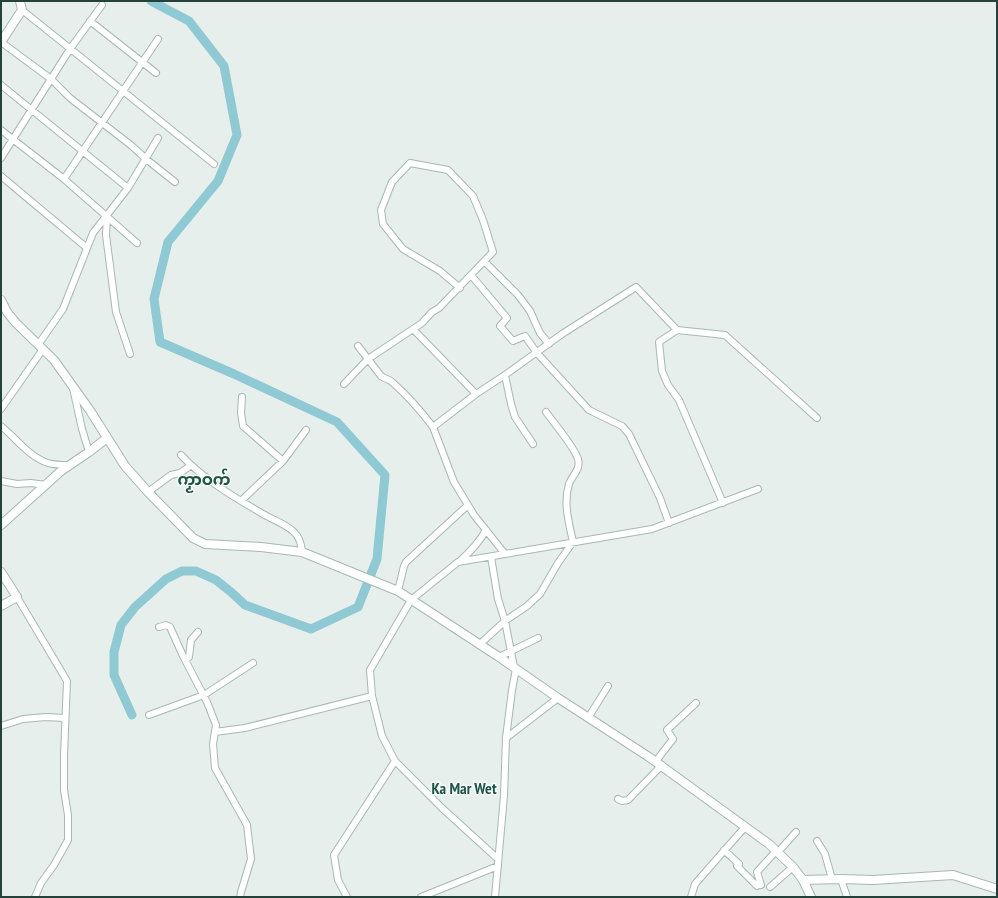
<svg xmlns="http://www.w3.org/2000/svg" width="998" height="898" font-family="'PT Sans Narrow','Noto Sans Myanmar',sans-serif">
<rect width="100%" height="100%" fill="#e6efeb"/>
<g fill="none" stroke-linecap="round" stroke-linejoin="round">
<path stroke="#8ec9d4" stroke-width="9" d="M132 715 114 675V652L121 625 135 607 166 579 182 571H196L216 580 231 592 245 605 311 629 358 607 377 559 385 475 337 422 234 374 160 342 154 299 168 242 218 181 237 135 224 66 189 21 151 1"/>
<g stroke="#a8b8b2" stroke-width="8">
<path id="minor" d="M22 10 214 164
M90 21 156 73
M1 42 51 79 70 98 132 146 146 159 175 182
M1 85 128 188 93 233 63 309 38 345
M1 130 64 179 137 243
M1 158 70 49 102 5
M1 176 87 248
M64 179 158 39
M128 188 158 138
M107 216 106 235 116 312 130 354
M487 264 518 295 530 311 540 333 549 344
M471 275 507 318 500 326 513 341 525 336 537 353 589 410 622 426 629 434 660 498 669 523
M413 329 476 394 433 427 454 482 474 515 505 554
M677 330 725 335 817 418
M358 346 381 376C385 379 389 379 392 382 407 395 421 411 433 427
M505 375 511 404 515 417 533 444
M344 384 368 359 422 323 432 312 439 308 493 252 483 220 473 196 448 170 410 163 392 182 381 210 383 224 403 249 440 271 460 288
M73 388 82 429 89 452
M476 394 505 375 562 334 636 287 677 330 659 342 662 371 668 385 679 400 723 503
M242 397 241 413 243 426 283 461
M1 409 43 349
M1 426C16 438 29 457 48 463 54 465 63 465 70 465
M181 455C203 479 234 497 263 514 273 520 286 524 294 532 300 538 301 544 302 552
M1 481 17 484 31 483 46 485
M148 492 171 475 180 473 190 466
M242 500 283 461 306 430
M491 557 498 599 505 621 514 667
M459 562C470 552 479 543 486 530
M398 591 404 566 406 562 468 505
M17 597 67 681 64 755V790L68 815V840L54 865 41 883 35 897
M159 627 166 625 170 627 183 656 207 702 216 725 213 744 215 768 247 825 251 859 241 892 240 897
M479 645 505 621 527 606 540 594 558 563 573 542C569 523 563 503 569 484 572 475 581 470 578 459 575 448 554 423 546 412
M499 657 538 638
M185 660 189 657 191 640 198 632
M149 715 204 695 253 663
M588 718 608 686
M1 726 23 719 46 717 65 718
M215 732 245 728 372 696
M506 738 558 698
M656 761 673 739 667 730 696 703
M618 799 622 801 628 800 662 765
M817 841 825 854 832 879
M724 850 739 864 737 866 757 886
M778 852 796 832
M498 859 442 808 395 761 382 736 372 696 370 670 411 600 458 562 652 529 758 489
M841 879 847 897
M761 885 757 872 776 851
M770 887 793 867
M347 897 338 880 334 855 395 761
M421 897 498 866
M495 897 504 796 506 738 512 690 516 669
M691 897 695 884 745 827"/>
</g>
<g stroke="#a8b8b2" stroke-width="10">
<path id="tertiary" d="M1 42 22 10 20 1
M1 300 7 312 16 323 54 360 91 412 125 466 148 492 193 538 205 544 261 547 302 552 398 591 499 657 558 698 649 757 769 844 793 867 803 880 811 897
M1 525 61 471 89 452 107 438
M1 572 17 597 1 606
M803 880 841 879 873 880 953 875 997 889"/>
</g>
<use href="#minor" stroke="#fff" stroke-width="6"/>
<use href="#tertiary" stroke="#fff" stroke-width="8"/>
</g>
<g text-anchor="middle" stroke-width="3" stroke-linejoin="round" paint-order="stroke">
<g font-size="16" font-weight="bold" fill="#1f5548" stroke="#f7fbf9">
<text x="204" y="485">ကၟာဝက်</text>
<text x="464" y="794">Ka Mar Wet</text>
</g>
</g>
<rect width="998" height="898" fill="none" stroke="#24423a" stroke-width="4"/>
</svg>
